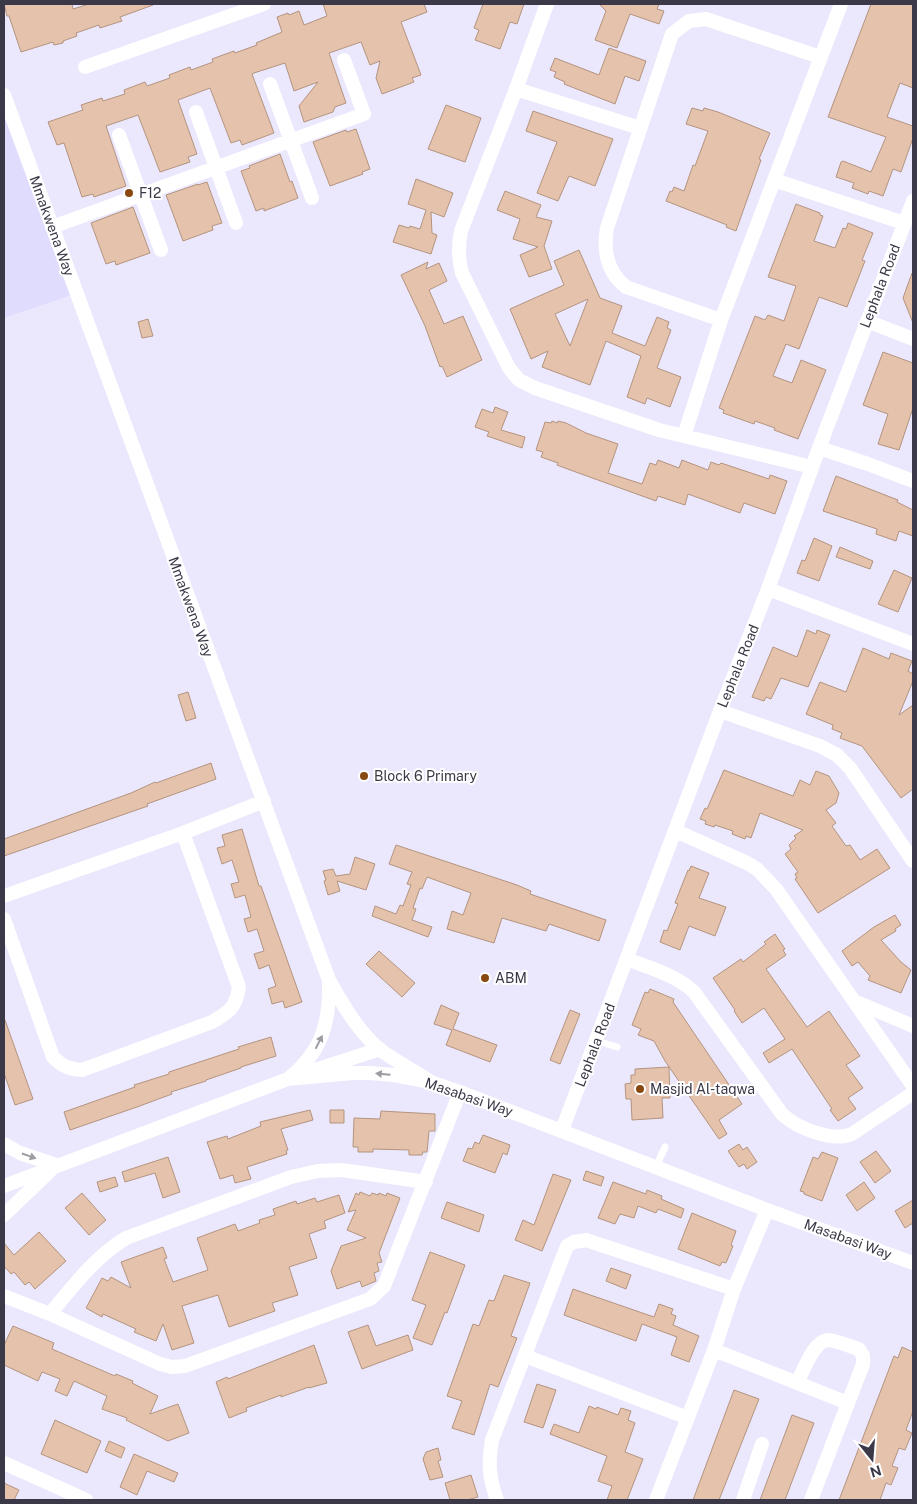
<svg xmlns="http://www.w3.org/2000/svg" width="917" height="1504" font-family="'Public Sans',sans-serif">
<rect width="100%" height="100%" fill="#ebe8fe"/>
<path fill="#e0dcfe" d="M4 115 72 295 4 318Z"/>
<path fill="#e4c2ac" stroke="#b4947f" fill-rule="evenodd" d="M4 4H72L73 9 89 4H153V5L120 17 122 21 100 28 99 25 76 33 77 36 63 41V43L54 45 53 42 21 52 9 16H7Z
M323 4H424L427 12 401 22 421 75 412 78 414 82 382 94 376 78 380 61 370 65 361 42 329 53 346 103 335 107 333 112 304 122 299 106 318 82 294 91 285 63 254 73 252 74 274 133 242 145 240 140 231 143 210 88 178 100 197 154 188 157 190 162 160 172 138 115 106 126 126 186 94 197 93 194 82 197 64 143 57 145 48 122 83 110 81 105 102 98 103 101 125 94 124 90 145 82 147 86 170 78 169 75 190 67 191 70 213 62 212 59 234 51 235 53 257 45 256 43 282 32 277 17 288 13 289 15 299 11 304 25 327 16Z
M483 4H524L517 24 510 22 500 49 475 40 479 30 474 28Z
M599 4H659L657 9 664 11 659 24 630 14 617 48 595 40 606 11Z
M871 4H913V88L900 83 887 117 913 126V138L901 172 893 169 883 196 869 191 868 194 852 188 854 183 836 177 841 162 843 161 871 172 886 137 828 117Z
M609 48 646 61 639 81 625 76 615 104 564 84 565 82 554 77 556 72 550 70 555 58 599 75Z
M446 105 481 118 465 162 428 149Z
M692 108 703 111 704 108 718 112 770 133 759 159 761 160 736 231 726 227 727 225 666 201 670 191 672 192 674 187 684 191 693 165 695 166 708 131 686 124Z
M533 111 613 139 595 186 569 176 558 201 537 193 557 142 526 131Z
M356 129 370 169 362 172 363 174 330 186 313 142 346 130 347 132Z
M280 154 290 182 292 181 298 198 264 211V208L256 211 241 171 250 168 249 166Z
M416 179 453 193 444 217 431 212 432 233 437 235 431 254 393 242 399 225 409 228 410 226 420 229 426 210 408 204Z
M207 182 222 223 212 226 213 230 183 241 166 195 198 184V185Z
M505 191 541 205 536 217 552 221 544 246 552 269 529 277 520 255 538 247 513 239 520 219 497 210Z
M796 204 820 213V215L823 216 814 241 835 248 843 228 846 229 848 223 873 233 862 260 865 261 847 307 819 297 799 349 786 344 773 376 792 383 801 360 826 370 798 439 774 430 775 428 755 421 754 424 723 413 724 410 719 408 755 316 765 320 768 315 784 321 796 286 768 277Z
M133 207 150 253 116 265 115 261 106 264 91 223Z
M579 250 600 298 622 306 612 333 645 346 657 317 669 322 667 328 671 330 657 368 681 377 670 407 647 398 645 404 627 397 641 356 606 341 590 385 542 367 548 351 531 359 510 309 564 285 554 261ZM588 299 570 346 555 314Z
M428 262 426 269 439 263 447 281 429 290 444 324 463 316 482 360 447 377 442 366 440 367 425 326 401 275Z
M912 273H913V323L903 298Z
M148 319 153 336 142 338 138 322Z
M883 352 913 363V408L899 450 878 444 888 414 863 405Z
M495 407 508 412 501 430 525 437 522 448 487 436 489 432 475 427 482 409 493 413Z
M552 421 557 423 558 421 566 423 586 433 618 444 608 473 642 484 650 463 656 465 658 460 679 468 682 460 708 470 711 462 719 465 721 463 769 479 770 475 787 481 775 514 744 503 740 513 688 494 685 505 658 496 656 501 573 471 557 465 558 463 541 457 543 452 536 450 545 422 551 423Z
M836 476 898 500 897 502 913 510V536L899 531 896 541 876 534 877 529 823 511Z
M814 538 832 546 819 581 797 573 802 560 805 561Z
M840 547 873 561 870 569 836 557Z
M894 570 912 578 898 612 878 604Z
M807 630 816 634 817 630 830 635 808 687 781 678 771 699 766 697 764 701 752 697 773 647 797 657Z
M863 648 889 659 891 653 912 661 908 671 913 674V681L899 715 913 705V789L901 798 862 746 840 738 842 733 832 729 833 725 806 714 820 682 846 692Z
M188 692 196 718 186 721 178 695Z
M211 763 216 779 147 804 148 806 4 856V839L131 793 155 782 156 783Z
M724 770 793 796 800 780 810 785 816 771 829 776 839 793 836 803 826 810 836 823 832 826 846 846 850 845 860 860 877 849 890 868 818 913 795 879 797 878 795 874 798 872 785 854 791 849 789 845 796 838 794 836 803 830 760 813 751 838 746 836 745 839 732 834 733 831 715 825 714 827 705 824 706 821 700 819 705 808 707 809Z
M242 829 259 886H261L302 1002 285 1008 283 1001 272 1004 268 989 276 986 269 965 259 969 254 954 264 951 257 929 248 932 244 919 251 917 245 895 235 898 231 884 239 882 232 860 222 864 217 848 225 846 222 835Z
M396 845 517 885 531 891 530 894 606 920 599 941 549 924 546 931 502 918 494 943 447 929 452 911 463 915 471 893 427 877 422 889 420 888 413 908 416 909 412 920 432 927 428 937 372 916 375 906 396 914 400 905 403 906 411 885 407 884 412 872 389 864Z
M355 857 375 864 366 890 337 881 340 891 328 895 324 881 326 880 323 871 333 869 336 876 350 874Z
M691 866 709 873 699 898 726 907 715 936 689 926 680 950 660 942 664 930 667 931 678 904 675 903 682 885 688 870 689 871Z
M895 915 901 925 895 929 896 931 881 940 901 962 911 970 901 993 868 980 870 976 858 962 852 966 842 951 874 927Z
M775 934 785 949 783 950 786 955 766 969 807 1027 829 1011 860 1056 846 1065 863 1088 848 1098 856 1109 838 1121 830 1110 832 1109 792 1049 769 1063 763 1053 785 1039 764 1008 742 1023 734 1011 735 1010 713 978 741 959 743 962 766 944 764 942Z
M379 951 415 983 402 997 366 964Z
M650 989 674 999 673 1002 742 1104 719 1120 727 1134 719 1139 665 1061 654 1041 638 1035 641 1029 632 1025 645 992 648 993Z
M441 1005 459 1013 453 1029 497 1045 490 1062 446 1045 452 1030 434 1024Z
M570 1010 580 1014 560 1064 550 1060Z
M5 1020 33 1099 15 1105 4 1073V1021Z
M271 1037 276 1056 241 1067V1068L206 1080V1081L171 1092 172 1094 137 1107 70 1130 64 1112 135 1087 134 1085 169 1074V1072L239 1049 238 1047Z
M669 1067 670 1098H662L663 1118 632 1120 631 1099H626L625 1084 631 1083V1075H635V1069Z
M310 1110 313 1120 281 1129 288 1150 286 1151 287 1154 247 1167 251 1179 235 1183 233 1175 220 1179 207 1142 227 1136 228 1139 261 1126 260 1122Z
M330 1110H344V1123H330Z
M381 1111 435 1114V1131H429L427 1152H423L422 1155H409V1150L373 1149V1152H358V1147H353L354 1118 380 1119Z
M483 1135 510 1145 507 1155 503 1153 495 1173 463 1161 468 1148 472 1149 475 1142 479 1144Z
M739 1144 743 1150 747 1147 757 1162 747 1169 744 1164 739 1167 728 1151Z
M876 1151 891 1171 875 1183 860 1162Z
M822 1152 838 1158 822 1201 804 1194V1192L800 1191 813 1157 818 1159Z
M168 1157 180 1192 163 1198 155 1173 125 1182 122 1172Z
M586 1171 604 1177 601 1186 583 1180Z
M553 1174 571 1180 542 1251 515 1240 523 1220 534 1225Z
M115 1177 118 1186 100 1192 97 1182Z
M613 1182 646 1194 647 1190 662 1196 661 1199 684 1209 681 1218 658 1209 656 1213 638 1206 634 1218 620 1214 615 1224 598 1218Z
M864 1182 875 1198 857 1211 846 1195Z
M360 1192 370 1196 372 1193 378 1195 379 1193 386 1196 387 1193 400 1198 379 1253 382 1262 377 1263 379 1271 374 1273 376 1281 362 1287 360 1281 337 1289 331 1271 341 1246 366 1238 347 1230 356 1210 348 1212 356 1193 359 1195Z
M82 1193 106 1220 89 1235 65 1208Z
M339 1195 345 1213 324 1221 326 1228 309 1234 317 1258 289 1267 298 1295 272 1303 275 1311 229 1327 218 1295 182 1306 194 1343 172 1350 163 1324 156 1341 134 1332 136 1329 103 1314 102 1317 86 1308 102 1278 108 1281 111 1277 131 1288 121 1262 163 1247 167 1258 164 1259 173 1282 208 1270 197 1238 235 1224 238 1231 260 1223 259 1220 275 1215 273 1209 296 1201 297 1204 315 1198 317 1202Z
M913 1200V1223L905 1228 895 1211Z
M447 1202 484 1215 479 1232 441 1218Z
M692 1213 736 1231 731 1245 733 1246 726 1263 722 1262 720 1266 678 1249Z
M39 1232 66 1261 35 1289 29 1282 25 1285 14 1272 11 1274 4 1266V1243L14 1255Z
M430 1252 465 1265 447 1313 445 1312 432 1345 413 1338 426 1305 412 1300Z
M611 1268 631 1275 626 1289 606 1281Z
M504 1275 530 1283 511 1336 517 1338 498 1387 490 1384 474 1435 452 1428 462 1401 447 1396 473 1324 479 1326 489 1300 494 1301Z
M573 1289 654 1317 659 1304 673 1309 671 1314 676 1316 673 1325 699 1336 689 1362 671 1355 677 1337 642 1324 636 1341 564 1315Z
M368 1325 376 1346 408 1335 413 1350 362 1369 348 1332Z
M13 1326 54 1343 52 1349 115 1376 116 1374 133 1381 132 1383 158 1396 150 1414 178 1404 189 1433 168 1441 126 1420 127 1418 102 1409 107 1396 74 1381 67 1396 55 1391 60 1379 42 1372 38 1381 4 1365V1345Z
M314 1345 327 1383 309 1388V1387L281 1397V1395L246 1408 247 1411 229 1418 216 1382 227 1377 228 1379Z
M902 1347 913 1352V1411L906 1430 912 1433 905 1450 899 1448 892 1466 898 1468 891 1485 886 1483 880 1500H839L894 1356 898 1358Z
M537 1384 556 1390 543 1428 524 1422Z
M734 1390 759 1399 719 1500H693Z
M589 1406 596 1409 597 1407 618 1415 621 1408 631 1411 628 1420 635 1423 625 1452 643 1459 627 1500H607L612 1486 598 1481 607 1456 550 1434 554 1424 579 1433Z
M792 1415 814 1423 785 1500H760Z
M55 1420 101 1441 87 1473 41 1454Z
M109 1441 125 1448 121 1458 105 1451Z
M438 1448 441 1460 438 1461 443 1477 430 1480 423 1459 426 1452Z
M134 1454 178 1473 174 1482 147 1471 137 1495 120 1487Z
M471 1475 478 1497 467 1500H450L445 1483Z
M4 1483 19 1490 14 1500H4Z"/>
<g fill="none" stroke-linecap="round" stroke-linejoin="round">
<path stroke="#fff" stroke-width="7" d="M597 1041 617 1047
M656 1167 665 1147"/>
<path stroke="#fff" stroke-width="14" d="M547 4 516 89 461 231C458 246 458 258 462 273L509 368 519 380 535 388 659 430 812 467
M85 67 264 4
M270 84 312 198
M516 89 640 128
M4 95 329 980C343 1005 358 1031 379 1049 395 1061 415 1071 431 1082
M196 112 236 223
M119 135 161 250
M774 180 904 223
M52 227 364 114 344 60
M721 320 626 287C607 272 603 251 607 228L672 34 689 21 706 19 820 57
M867 321 913 339
M684 436 721 320 841 4
M819 448 868 464 913 481
M768 589 913 644
M720 711 820 746 837 755 850 768 913 861
M676 831 747 863 757 869 776 889 913 1086
M4 896 183 833 264 801
M4 919 53 1057C62 1066 69 1069 82 1070L212 1022C229 1012 236 1008 239 987L183 833
M627 959C650 968 676 975 694 992L782 1114C798 1129 833 1142 852 1134L913 1093
M854 1001 913 1026
M312 1071 380 1049
M288 1079C322 1052 330 1023 329 981
M562 1130 720 711 768 589 819 448 913 201
M4 1144 20 1153 56 1165
M4 1186 288 1079 352 1073H370L393 1075 431 1082 460 1092 767 1210 913 1263
M4 1215 50 1171
M4 1296 50 1314 160 1364 172 1367 185 1366 370 1299 384 1286 460 1092
M50 1314C74 1285 94 1258 126 1238L291 1177 318 1171 341 1170 426 1182
M714 1350 848 1403
M525 1356 688 1418
M797 1383C803 1372 813 1341 828 1340 835 1340 851 1347 859 1349L863 1356V1364L811 1500
M4 1463 86 1500
M497 1500C489 1478 488 1464 492 1440L567 1246 574 1242 586 1240 734 1289
M656 1500 714 1350 734 1289 767 1210
M743 1500 762 1444"/>
</g>
<defs><path id="oneway-solid" d="M-6-.8H1V-3.2L6.5 0L1 3.2V.8H-6Z" transform="scale(1.25)"/></defs>
<g fill="#9d9ca3">
<use href="#oneway-solid" transform="translate(319 1042) rotate(-63)"/>
<use href="#oneway-solid" transform="translate(383 1074) rotate(-175)"/>
<use href="#oneway-solid" transform="translate(29 1156) rotate(19)"/>
</g>
<g fill="#884810" stroke="#fff" stroke-width="2">
<circle cx="129" cy="193" r="5"/>
<circle cx="364" cy="776" r="5"/>
<circle cx="485" cy="978" r="5"/>
<circle cx="640" cy="1089" r="5"/>
</g>
<g text-anchor="middle" stroke-width="4" stroke-linejoin="round" paint-order="stroke">
<g font-size="14" fill="#3b3947" stroke="#fff" text-anchor="start">
<text x="139" y="198">F12</text>
<text x="374" y="781">Block 6 Primary</text>
<text x="495" y="983">ABM</text>
<text x="650" y="1094">Masjid Al-taqwa</text>
</g>
<g font-size="14" fill="#3b3947" stroke="#fff">
<text transform="translate(52 226) rotate(70)" y="5">Mmakwena Way</text>
<text transform="translate(880 286) rotate(-69)" y="5">Lephala Road</text>
<text transform="translate(191 607) rotate(70)" y="5">Mmakwena Way</text>
<text transform="translate(738 666) rotate(-68)" y="5">Lephala Road</text>
<text transform="translate(595 1045) rotate(-69)" y="5">Lephala Road</text>
<text transform="translate(469 1097) rotate(19)" y="5">Masabasi Way</text>
<text transform="translate(848 1239) rotate(20)" y="5">Masabasi Way</text>
</g>
</g>
<rect width="917" height="1504" fill="none" stroke="#3b3947" stroke-width="10"/>
<g transform="translate(872 1459) rotate(163)" stroke="#ffffff" stroke-width="4" paint-order="stroke">
<path d="M0-4L9 19L0 12L-9 19Z" fill="#3b3947"/>
<text y="-8" font-size="14" font-weight="bold" text-anchor="middle" fill="#3b3947">N</text>
</g>
</svg>
